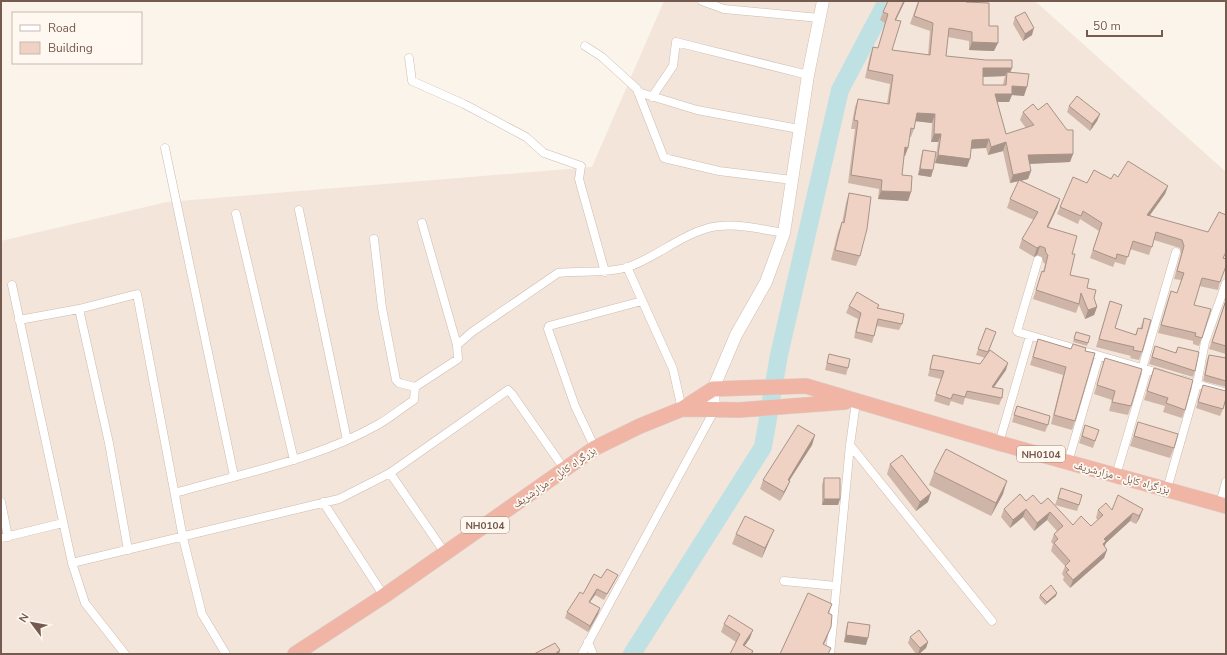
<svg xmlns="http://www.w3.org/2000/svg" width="1227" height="655" font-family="'Nunito Sans','Noto Naskh Arabic',sans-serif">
<rect width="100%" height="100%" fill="#fbf4ea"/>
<path fill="#f3e5d9" d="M664 1H1035L1226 172V654H1V241L167 202 592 167Z"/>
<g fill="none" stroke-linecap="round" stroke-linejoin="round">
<path stroke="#bfe1e4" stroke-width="18" d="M632 654 763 447 779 355 840 90 887 1"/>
<g stroke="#cdbbb0" stroke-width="9">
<path id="street" d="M702 1 724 9 819 18
M585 46 602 57 637 89 664 158 719 171 792 180
M409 58 412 81 464 104 526 137 544 153 581 166 579 179 605 272
M638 92 697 110 799 129
M652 97 673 66 676 42 808 75
M165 148 234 476
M299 210 347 440
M236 214 294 460
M422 223 457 345
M374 239 382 308 396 380 399 383 415 387
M1038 260 1017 331 1018 332 1162 374
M627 267 673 369 682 409
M12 285 72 563 85 603 125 654
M79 309 109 443 128 550
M19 320 79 309 137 294 183 538 202 614 226 654
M1142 369 1176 252
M1183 380 1226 393
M999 443 1030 336
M850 445 992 621
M595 448 575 406 548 329 549 326 642 301
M1068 462 1099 356
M390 473 445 553
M1116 475 1147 370
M1167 489 1197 384 1205 342 1226 283
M175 493C243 473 316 460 379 424 391 417 402 408 414 400L415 387 458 359 457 345 472 332 558 273C581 270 602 274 625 268 653 260 677 237 705 229 730 221 759 229 784 233
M1 502 8 537
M323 502 384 596
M1220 504 1226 482
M1 538 63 523
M72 563 339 499 390 473 508 390 512 394 565 470
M784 581 836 586
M588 642 593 654
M582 654 714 411
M830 654 850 445 856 402"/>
</g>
<g stroke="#d2bdb1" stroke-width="13">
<path id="secondary" d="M714 411 713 389 736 335 766 282 784 233 808 75 823 1"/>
</g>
<g stroke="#d8d1ce" stroke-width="16">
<path id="highway" d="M682 409 739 410 845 402
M295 654 384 596 595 448 640 426 682 409 713 389 806 386 999 443 1226 506"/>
</g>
<use href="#street" stroke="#fff" stroke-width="8"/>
<use href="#secondary" stroke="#fff" stroke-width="12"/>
<use href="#highway" stroke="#f1b5a6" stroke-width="15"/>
</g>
<path fill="#ceb5a8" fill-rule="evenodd" d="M888 1H905L896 20 892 50 928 55 930 31 910 24 918 1 966 2 989 26 994 51 969 50V41L948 37 946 56 1010 72 1024 96 1012 95 1009 102H997L1006 134 1026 128 1020 120 1023 112 1073 154 1070 162 1029 164 1031 171 1028 179 1021 181 1060 199 1057 208 1048 227 1072 254 1070 275 1087 288 1094 298 1097 307 1094 315 1085 319 1079 305 1076 313 1033 299 1042 271 1043 272 1045 264 1043 262 1042 257 1037 255 1034 257 1019 248 1022 239 1034 220 1007 208 1010 199 1019 181 1010 183 1003 151 988 155 986 148H971L967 167 935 163 938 142H931L932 123 915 121 914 129 911 137H909L905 156H904L902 175 911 192 908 201 878 199 879 189 848 183 855 129H851L855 107 858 99 887 104 890 84 865 78 870 55 873 47 878 48 885 23 880 20 883 12ZM1005 76 1004 80 1003 85H983V77Z
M1015 17 1032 35 1023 41 1013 24Z
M1069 106 1100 114 1097 121 1090 131 1067 112Z
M923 150 933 170 931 177 918 175 921 157Z
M1118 177 1168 186 1165 194 1150 215 1224 258 1220 282 1218 290 1199 286 1194 305 1202 338 1199 346 1193 344V341L1158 333 1171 291 1177 293 1181 280 1174 279 1181 254 1180 248 1154 240 1149 255 1130 249 1125 265 1115 262 1113 267 1090 258 1099 231 1080 219 1078 224 1057 214 1060 207 1087 183Z
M849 193 860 256 856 266 831 260 838 232 842 222V223L846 203Z
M1226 300V354L1209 349Z
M1110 301 1115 328 1135 335 1138 328 1140 329 1144 318 1142 352 1139 360 1130 358 1131 356 1096 347Z
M879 305 878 309 902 324 899 330 877 326 872 343 854 338 858 319 846 313 849 306Z
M986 328 996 332 988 354 1006 370 994 387 1002 398 999 405 965 398 963 405 951 401 949 406 934 401 941 379 928 376 931 362 933 355 980 364 985 358 976 355Z
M1076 332 1088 343 1087 346 1073 342Z
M1038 339 1071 349 1085 351 1075 421 1072 430 1051 424 1063 375 1030 365Z
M1155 346 1175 353 1178 347 1195 371 1193 377 1149 364Z
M829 354 848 368 846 375 825 370Z
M1209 355 1226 358V387L1203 381 1207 360Z
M1105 358 1131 406 1128 415 1109 411 1112 400 1094 394Z
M1154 368 1185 410 1182 418 1163 412 1165 406 1144 400Z
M1203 385 1223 409 1220 416 1196 408Z
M1017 406 1048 425 1045 432 1012 422Z
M1138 422 1174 448 1170 458 1130 446Z
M1085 425 1099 430 1093 448 1079 443Z
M815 435 812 445 789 481H790L786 490 780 501 760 489 763 480Z
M890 464 928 502 916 511 887 474Z
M934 472 1003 494 991 516 929 485Z
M824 478 840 499 838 505H822V485Z
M1061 488 1079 505 1077 511 1055 505Z
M1118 495 1140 517 1136 524 1130 521 1106 543 1104 546 1107 550 1104 558 1070 588 1063 580 1064 577 1062 574 1065 566 1051 551 1053 544 1051 542 1054 534 1057 531 1047 520 1034 531 1023 517 1010 528 1001 517 1004 509 1026 501 1041 504 1073 525 1091 526 1098 520 1096 518 1098 510H1112Z
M774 530 770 539 762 558 732 544 736 534Z
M601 578 615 581 604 600 595 595 590 602 600 608 598 614 588 632 565 618 567 612Z
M1040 595 1056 596 1045 605 1039 598Z
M848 622 866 645 844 642 846 628Z
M724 624 750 638 744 646 753 651 752 654H730L736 642 721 632Z
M910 637 928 642 926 648 919 654H916L908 643Z"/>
<path fill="#a79388" d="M904 1H905L892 28 895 20Z
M1034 28 1032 35 1023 41 1025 34Z
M972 42 998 43 994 51 969 50Z
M983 68H1012L1009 76 1007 72 1005 76 980 77Z
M1012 86 1027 87 1024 96 1012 95 1009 102H992L995 94Z
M917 113 935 114 932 123 914 121Z
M1100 114 1097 121 1090 131 1092 124Z
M934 134H941L938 142H931Z
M989 139 986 148 969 149 972 140Z
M1006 142 1003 151 988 155 991 147Z
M905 147 908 148 905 156H902Z
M1073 154 1070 162 1025 164 1028 155Z
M938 155 970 159 967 167 935 163Z
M920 169 933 170 931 177 918 175Z
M1031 171 1028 179 1010 183 1013 175Z
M1168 186 1165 194 1145 222 1147 215Z
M881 191 911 192 908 201 878 199Z
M1060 199 1057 208 1044 236 1047 227Z
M1040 246 1037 255 1034 257 1037 248Z
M1097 307 1094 315 1085 319 1088 310Z
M1008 363 1006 370 989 394 992 387Z
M815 435 812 445 784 489 788 480Z
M790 481 786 490 780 501 784 492Z
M1007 481 1003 494 991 516 996 503Z
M931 493 928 502 916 511 920 502Z
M824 499H840L838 505H822Z
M1026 509 1023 517 1010 528 1013 520Z
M1143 509 1140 517 1136 524 1139 516Z
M1050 512 1047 520 1034 531 1037 523Z
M1133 513 1130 521 1106 543 1103 550 1100 553 1104 539Z
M774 530 770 539 762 558 765 548Z
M1107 550 1104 558 1070 588 1073 580Z
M597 589 595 595 586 607 589 602Z
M1057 593 1056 596 1045 605 1047 602Z
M600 608 598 614 588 632 590 626Z
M831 627 826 640 819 654 823 644Z
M753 630 750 638 740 653 743 645Z
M846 635 868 638 866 645 844 642Z
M928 642 926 648 919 654H918L920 648Z
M560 650 559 654H555Z"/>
<path fill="#efd2c3" stroke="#a79388" d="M888 1H904L895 20 901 21 892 50 930 55 933 23 914 16 919 1H966V2L989 3V26H998V43L972 42V32L949 28 946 56 986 60H1012V68H983V85H1006L1007 72 1029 74 1027 87 1012 86V94H995L1006 134 1034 125 1023 112 1033 104 1038 110 1047 103 1067 130H1073V154L1028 155 1031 171 1013 175 1006 142 991 147 989 139 972 140 970 159 938 155 941 134H934L935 114 917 113 914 129 911 128 908 148 905 147 902 175 912 176 911 192 881 191 882 180 851 175 858 121 854 120 858 99 889 104 893 75 868 70 873 47 878 48 888 14 883 12Z
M1025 12 1034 28 1025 34 1015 17Z
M1077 96 1100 114 1092 124 1069 106Z
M923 150 936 152 933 170 920 169Z
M1128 161 1168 186 1147 215 1208 232 1219 212 1226 215V252L1223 258 1226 259V266L1220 282 1202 278 1194 305 1211 309 1202 338 1195 336 1196 333 1161 325 1171 291 1177 293 1184 273 1177 271 1184 246 1182 240 1156 232 1152 247 1133 241 1128 257 1117 254 1116 259 1093 250 1102 223 1083 211 1081 216 1060 207 1073 177 1087 183 1094 170 1111 179 1114 174 1118 177Z
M1019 180 1060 199 1047 227 1077 236 1072 254H1075L1070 275 1089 279 1087 288 1096 290 1094 298 1097 307 1088 310 1081 293 1079 304 1036 290 1042 271 1044 272 1048 255 1046 253 1045 248 1040 246 1037 248 1022 239 1038 212 1010 199Z
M849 193 871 197 867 229 860 256 835 250 842 222 844 223Z
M857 292 879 305 877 308 904 314 902 324 878 319 874 336 856 332 861 313 849 306Z
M1226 300V346L1212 342Z
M1110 301 1122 305 1115 328 1136 335 1138 328 1142 329 1144 318 1151 320 1142 352 1133 350 1134 347 1099 339Z
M986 328 996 332 988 352 978 349Z
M1076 332 1090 336 1088 343 1074 339Z
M1038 339 1071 349 1073 344 1086 348 1085 351 1095 353 1075 421 1054 415 1066 367 1033 357Z
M1155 346 1176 353 1178 347 1199 352 1195 371 1152 357Z
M990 350 1008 363 992 387 1003 389 1002 398 967 391 965 397 953 394 951 399 936 394 944 371 930 369 933 355 980 364Z
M829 354 850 359 848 368 827 363Z
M1209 355 1226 358V381L1205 375Z
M1105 358 1142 369 1131 406 1112 402 1115 391 1097 385Z
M1154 368 1193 380 1185 410 1166 403 1168 398 1147 391Z
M1203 385 1226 391V398L1223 409 1198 402Z
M1017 406 1050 416 1048 425 1014 415Z
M1138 422 1178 434 1174 448 1134 436Z
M798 425 815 435 788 480 790 481 784 492 763 480Z
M1085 425 1099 430 1095 441 1082 436Z
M946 449 1007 481 996 503 934 472Z
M902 455 931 493 920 502 890 464Z
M824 478H840V499H824Z
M1061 488 1082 495 1079 505 1058 498Z
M1020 494 1026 501 1033 495 1041 504 1048 498 1073 525 1081 516 1091 526 1103 515 1098 510 1106 503 1112 510 1118 495 1143 509 1139 516 1133 513 1104 539 1106 541 1103 544 1107 550 1073 580 1066 572 1069 570 1065 566 1070 561 1054 543 1058 539 1054 534 1063 526 1050 512 1037 523 1026 509 1013 520 1004 509Z
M745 516 774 530 765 548 736 534Z
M607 569 618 575 607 594 597 589 589 602 600 608 590 626 567 612 580 592 583 594 594 574 601 578Z
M1051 585 1057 593 1047 602 1040 595Z
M808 593 832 604 828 613 832 615 831 627 823 644 831 648 828 654H780Z
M729 615 753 630 743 645 753 651 751 654H730L740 634 724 624Z
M848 622 870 625 868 638 846 635Z
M919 630 928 642 920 648 910 637Z
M555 643 560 650 555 654H534Z"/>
<g text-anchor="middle" stroke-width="3.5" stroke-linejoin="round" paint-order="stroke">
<g fill="#fef8f0" stroke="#9e897f" stroke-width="1">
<rect x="1017" y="446" width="48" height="16" rx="3"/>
<rect x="461" y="517" width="48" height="16" rx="3"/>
</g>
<g font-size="10" font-weight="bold" fill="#755a4f">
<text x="1041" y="458">NH0104</text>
<text x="485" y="529">NH0104</text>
</g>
<g font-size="11" fill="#755a4f" stroke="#fef8f0">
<text transform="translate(554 477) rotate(-35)" y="4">بزرگراه کابل - مزارشریف</text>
<text transform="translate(1122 477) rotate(15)" y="4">بزرگراه کابل - مزارشریف</text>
</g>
</g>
<rect width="1227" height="655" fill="none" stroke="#755a4f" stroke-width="4"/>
<rect x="12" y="12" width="130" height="52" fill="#fef8f0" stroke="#c7b9b0"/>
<rect x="20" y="25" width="20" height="6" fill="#ffffff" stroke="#c7b9b0"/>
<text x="48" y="32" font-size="12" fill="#755a4f">Road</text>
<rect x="20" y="42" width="20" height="12" fill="#efd2c3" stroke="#c7b9b0"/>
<text x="48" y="52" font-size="12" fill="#755a4f">Building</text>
<g transform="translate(32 623) rotate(302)" stroke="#fef8f0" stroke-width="3" paint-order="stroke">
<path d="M0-3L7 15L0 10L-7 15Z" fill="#755a4f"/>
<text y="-6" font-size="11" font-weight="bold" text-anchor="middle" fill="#755a4f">N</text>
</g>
<path d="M1087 30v6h75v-6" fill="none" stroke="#755a4f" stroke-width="2"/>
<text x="1093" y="30" font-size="12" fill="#755a4f" stroke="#fef8f0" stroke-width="3" paint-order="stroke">50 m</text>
</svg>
